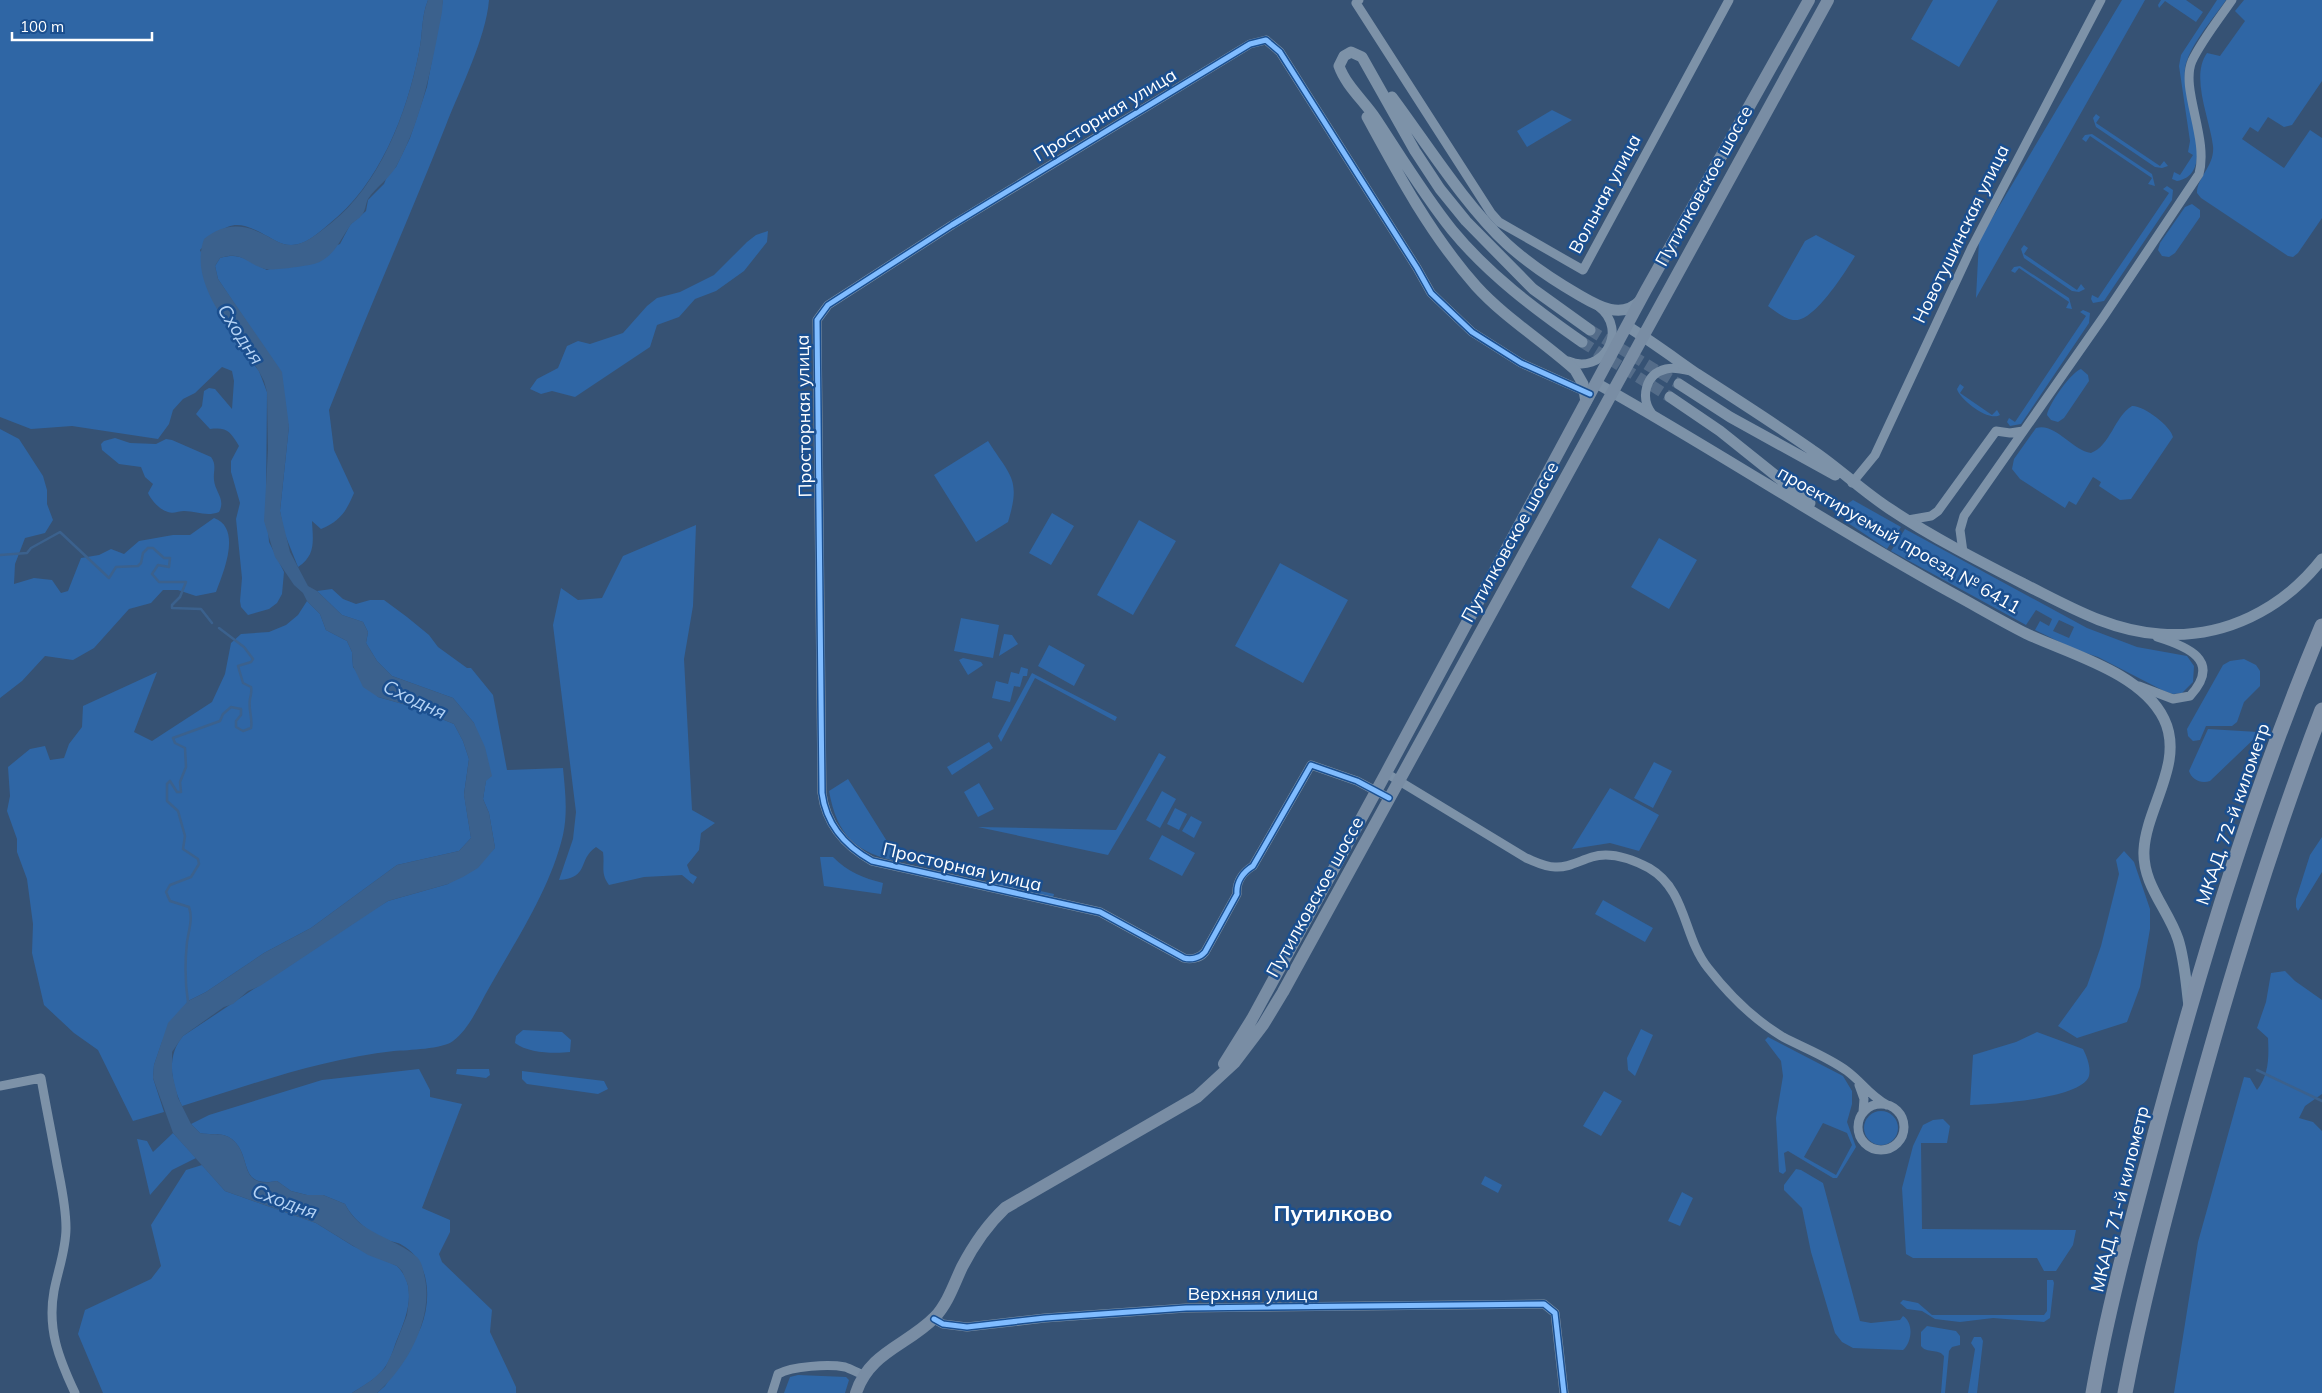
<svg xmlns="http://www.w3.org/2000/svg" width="2322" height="1393" font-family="Mulish,sans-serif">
<rect width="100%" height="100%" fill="#365274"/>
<path fill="#2f66a5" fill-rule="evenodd" d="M0 0H428C421 17 423 34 419 52 407 114 379 185 329 224 318 233 305 246 290 245 281 245 273 239 265 235 232 216 224 226 200 250L246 354 259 371 267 392 266 498 269 542 284 572 282 594 277 603 269 609 248 615 241 607 240 601 242 578 236 519 240 503 231 472V461L239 446C230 431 227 427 210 429L196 414 202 406 204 391 209 388 215 389 232 409 234 381 232 371 222 367 195 393 183 399 173 410 169 424 158 439 72 426 31 429 0 417Z
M443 0H489C486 38 460 89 446 125 408 221 366 315 329 410L334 450 354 493C346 512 340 521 321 529L312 521C313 541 316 555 298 567L284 532 280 511 289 426 254 333 218 279 215 266 220 258C242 252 247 261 267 270L340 244 350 225 366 211 368 200 384 184 388 174 396 167 410 138 427 87Z
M1933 0H1998L1959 67 1911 39Z
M2122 0H2145L1976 298 1979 240Z
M2161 0H2186L2203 12 2196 22 2165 1 2159 8 2158 5Z
M2217 0H2226C2213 19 2188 47 2185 69 2181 95 2220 174 2177 181L2172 179 2174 172 2180 175 2193 155 2188 152 2190 141 2179 66 2181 55Z
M2244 0H2322V81L2292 125 2284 127 2268 117 2258 132 2250 127 2242 139 2284 168 2310 130 2322 138V218L2298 253 2293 257 2288 256 2201 198 2197 193C2197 177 2215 166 2213 146 2210 119 2190 77 2207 53L2220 56 2245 21 2235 11Z
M1552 110 1572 120 1527 147 1517 131Z
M2096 114 2100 117 2096 123 2160 166 2164 161 2168 166 2162 168 2155 167 2096 127 2093 118Z
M2092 134 2152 174 2155 186 2148 184 2152 178 2090 136 2086 142 2082 139 2085 135Z
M2167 186 2173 190 2172 200 2104 301 2093 303 2091 299 2092 295 2098 298 2169 193 2163 189Z
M2192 204 2200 210V217L2175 253 2169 257 2162 256 2158 250 2160 243 2185 207Z
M768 231 767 242 744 271 716 291 695 299 679 317 657 325 650 347 575 397 552 391 541 394 530 389 537 379 558 368 567 346 578 341 590 344 623 333 647 306 657 298 680 292 714 275 747 242 756 235Z
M1816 235 1855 256C1846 271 1814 322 1795 320 1786 320 1775 311 1768 306L1805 241Z
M2024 245 2028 248 2024 254 2077 290 2081 284 2085 289 2079 292 2072 291 2024 258 2021 249Z
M2020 266 2069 298 2072 309 2066 308 2069 302 2019 268 2015 273 2011 271 2014 267Z
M2083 310 2090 313 2089 323 2021 424 2010 426 2007 422 2009 418 2015 422 2086 316 2080 312Z
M2081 369 2088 375 2089 381 2064 418 2058 422 2051 420 2047 415C2048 405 2072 371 2081 369Z
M1960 384 1964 387 1960 393 1992 415 1997 410 2000 415C1989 422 1960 400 1957 389Z
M2132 406C2143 405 2171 426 2173 437L2131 499 2120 500 2099 486 2101 482 2093 477 2076 505 2069 501 2065 508 2020 479 2012 469 2014 459 2036 428C2055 422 2072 450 2091 453 2111 445 2114 417 2132 406Z
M0 429 19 439 43 476 47 490V504L53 520 45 533 25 538 15 564 14 584 34 578 52 580 61 593 68 591 81 558 99 555 111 549 124 554 139 541 173 535H190L214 518C242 528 224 571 216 592L196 596 178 590H163L151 603 129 609 94 648 73 660 45 656 22 681 0 698Z
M115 438 130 443 156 444 166 439 172 440 211 457C217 465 213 471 214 480 215 492 226 499 219 512 206 517 197 511 184 511 179 511 173 514 168 512 160 510 151 500 148 493L153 484 145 477 141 467 119 464 102 450 101 444 104 441Z
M988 441C1011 477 1021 479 1008 522L976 542 934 475Z
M1853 500 1901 527 1887 549 1845 521 1844 506Z
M1052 513 1074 526 1051 565 1029 553Z
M1139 520 1176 541 1133 615 1097 595Z
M696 525 693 606 684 659 692 810 715 823 701 833 699 850 687 865 690 873 697 877 693 884 682 875 644 877 609 885C600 873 605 866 603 852L596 847C577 860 590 878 559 880L573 839 576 812 553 625 561 588 578 600 602 598 623 556Z
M1905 529 2087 628 2137 647 2187 656 2194 666 2193 682 2182 693 2173 694 2164 691 2098 657 2074 649 2035 630 2040 621 2049 626 2052 619 2036 610 2026 625 1891 551ZM2059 620 2074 627 2069 638 2053 631Z
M1659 538 1697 560 1669 609 1631 587Z
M1280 563 1348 600 1303 683 1235 646Z
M332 589 343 599 356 604 370 600H384L407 617 429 635 438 647 467 668H471L493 695 507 770 563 768C565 790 568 812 563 835 550 890 516 940 489 988 479 1005 470 1028 453 1041 443 1049 408 1050 394 1051 322 1059 252 1084 182 1106 171 1083 166 1056 183 1036L373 910 388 901 448 884 495 848 489 813 483 799 486 780 474 723 453 698 392 676 377 661 366 643 368 632 363 622 342 615 317 591Z
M307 601 320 614 326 630 347 641 352 652 353 667 378 697 410 706 454 724 463 741 469 759 464 794 471 838 459 851 397 865 311 928 264 953 206 992 188 1001 162 1042 154 1065 153 1078 164 1112 133 1121 98 1050 74 1033 44 1005 32 953 33 924 27 879 17 852V839L7 811 10 796 8 767 30 749 45 746 50 760 64 758 69 744 82 727 83 706 157 672 134 732 152 741 212 702 225 674 231 643 241 634 269 632 286 625 298 615Z
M961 618 999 625 993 658 954 651Z
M1004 634 1012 635 1018 644 999 656Z
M1049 645 1085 665 1074 686 1038 666Z
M963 658 981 662 983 665 968 675 959 660Z
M2244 659 2256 665 2260 671V686L2244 702 2237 722 2232 726H2206L2200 740 2193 741 2188 736 2187 729 2223 665 2230 661Z
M1021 667 1028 669 1027 676H1023L1020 687 1014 686 1010 702 992 698 996 681 1008 684 1011 672 1019 674Z
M1032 673 1117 717 1115 721 1035 678 1001 742 998 736Z
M2208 729 2258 732 2257 736 2210 781C2201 784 2192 780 2189 771Z
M989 742 993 748 952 775 947 767Z
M1159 753 1166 757 1108 855 978 827 1116 830Z
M1654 762 1672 771 1653 808 1634 798Z
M848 779 900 862C856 853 837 836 829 791Z
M979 783 994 809 978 817 964 792Z
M1610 788 1659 815 1639 851 1610 843 1572 849Z
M1162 791 1176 799 1160 828 1146 820Z
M1175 808 1187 814 1179 830 1167 824Z
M1191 816 1202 822 1194 838 1182 831Z
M1162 835 1195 853 1182 876 1149 859Z
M2322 837V872L2298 911 2296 907V899L2310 855Z
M2124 851 2134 862 2150 909V929L2140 987 2127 1022 2077 1038 2058 1026 2087 986 2101 946 2119 874 2116 860Z
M833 857C848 872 863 878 883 883L881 894 824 886 820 857Z
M991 880 1054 894 1053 898 990 884Z
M1603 900 1653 928 1645 942 1595 914Z
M2285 971 2295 981 2322 1000V1094L2305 1106 2299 1118 2313 1122 2322 1131V1393H2174L2198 1242 2244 1077 2250 1078 2257 1090C2269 1075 2269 1057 2268 1038L2257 1028 2266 1002 2271 973Z
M1641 1029 1653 1035 1635 1076 1628 1070 1627 1058Z
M523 1030 562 1032 571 1040 570 1052C554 1054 528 1053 515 1043L516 1036Z
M2037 1032 2083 1049C2087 1057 2091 1067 2089 1076 2082 1099 1992 1104 1970 1105L1973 1055 2016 1042Z
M1768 1037 1843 1076 1852 1091V1104L1847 1122 1856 1147 1837 1178H1833L1788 1151 1784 1153 1786 1171 1783 1174 1779 1172 1776 1118 1783 1076 1781 1061 1765 1040ZM1823 1123 1847 1133 1852 1145 1836 1175 1804 1157Z
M419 1069 430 1090V1097L462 1104 422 1208 450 1220V1232L439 1254 442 1262 492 1310 490 1332 516 1387V1393H377L385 1386C397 1367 412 1347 421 1327 432 1299 430 1261 402 1245 398 1242 392 1242 388 1240 371 1234 353 1220 345 1204L323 1195H307L291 1191 277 1181C238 1188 252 1158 234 1141 224 1131 212 1136 200 1133L191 1124 209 1115 322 1080Z
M457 1069H489L490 1075 486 1078 456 1074Z
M522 1071 604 1081 608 1089 598 1094 527 1084 522 1079Z
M1604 1091 1622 1101 1601 1136 1583 1126Z
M1864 1128a17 17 0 1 1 34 0a17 17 0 1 1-34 0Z
M1943 1119 1950 1126 1947 1143H1921L1922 1229 2076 1230 2073 1245 2056 1271H2044L2037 1258H1913L1906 1254 1902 1188 1913 1146 1923 1125 1933 1120Z
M173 1133 196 1158 172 1170 150 1195 137 1139 147 1141 153 1152Z
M202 1165 225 1191 316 1223 353 1246 397 1266C419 1288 406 1318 396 1342 393 1350 391 1359 385 1367 378 1378 363 1386 352 1393H103L78 1334 85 1310 151 1279 161 1266 151 1225 186 1170Z
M1796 1169 1801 1170 1823 1183 1860 1321 1871 1323 1900 1320 1903 1316C1914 1323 1912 1342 1903 1350L1853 1348 1842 1342 1835 1333 1811 1252 1802 1208 1784 1190V1185Z
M1485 1176 1502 1185 1498 1193 1481 1184Z
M1682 1192 1693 1198 1680 1226 1668 1221Z
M2047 1280H2053L2054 1283 2050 1318 2044 1322 1993 1318 1960 1322 1935 1319 1922 1311 1907 1309 1900 1303 1903 1300 1918 1303 1932 1315H2044L2047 1311Z
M1927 1326 1956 1331 1960 1336V1345L1952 1347 1949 1351 1945 1393H1941L1944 1356C1938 1348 1927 1354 1921 1346V1332Z
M1974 1337H1981L1983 1341 1977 1393H1968L1975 1349 1971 1343Z
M798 1375 846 1377 849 1380 845 1393H784L790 1377Z"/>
<path fill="#3b618d" d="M428 0H443L442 12C432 64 423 117 397 165 391 177 375 188 368 199 365 205 366 211 361 216 358 220 352 222 350 226 339 241 334 258 314 264 305 266 273 271 265 269 244 263 244 251 220 258L215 266 218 279 282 372 289 426 280 511 290 552 308 586 317 591 342 615 363 622 368 632 366 643 377 661 392 676 453 698 474 723 485 747 492 776 486 781 483 799 489 813 495 848 478 868 463 877 448 884 388 901 260 986 248 991 233 1004 224 1007 183 1036 172 1052V1073L178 1098 191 1124 200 1133C212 1136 224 1131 234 1141 252 1158 238 1189 277 1181L291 1191 307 1195H323L345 1204C359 1234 394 1237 417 1257 421 1261 423 1268 424 1274 435 1316 408 1366 377 1393H352L372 1380 385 1368 393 1351 407 1315 409 1299 408 1285 402 1271 397 1266 368 1255 316 1223 225 1191 173 1133 153 1078 154 1065 168 1023 188 1001 206 992 264 953 311 928 397 865 459 851 471 838 464 795 469 759 463 741 454 724 410 706 378 697 363 687 353 666 352 652 347 641 326 630 320 614 307 601 303 593 294 585 275 557 264 521 268 450 267 392 264 381C244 339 186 290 204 239 224 223 244 223 267 236 274 240 282 245 291 245 306 245 319 232 330 224 380 185 407 113 419 52 423 34 421 17 428 0Z"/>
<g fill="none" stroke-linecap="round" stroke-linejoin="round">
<path stroke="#3b618d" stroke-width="2.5" d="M0 555 27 553 31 548 60 532 109 578 116 567 138 566 141 563 143 553 148 548H153L164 558H170L169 567 158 565 152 574 159 582H186L180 597 172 605V608L201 609 212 623
M188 1002C185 983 185 961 187 942 189 929 193 919 189 907L170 901 166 892 170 885 191 877 199 864 198 859 183 849 185 836 178 811 167 801V784L170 781 177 792H181L180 782 186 767 185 748 175 743 173 738 220 721 223 714 231 707 241 709V715L236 721V727L243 731 251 728C253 719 248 709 250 699 251 694 252 692 251 687L243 683 238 666 251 662 253 659 244 647 219 628
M2257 1070 2322 1101"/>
<path stroke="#546c89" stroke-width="11" stroke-dasharray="11 5.5" stroke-linecap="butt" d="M1590 330 1679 384
M1582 342 1670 397"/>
<path stroke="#7d92a8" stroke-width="9" d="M1359 0 1356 3 1491 213 1499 222 1583 270 1729 0
M1568 361C1603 376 1629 330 1599 307
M1652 414C1640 398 1645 374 1666 369 1674 367 1682 369 1690 371
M1852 483 1875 455 1972 247 2101 0
M1908 520 1931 516 1938 511 1996 431 2010 433 2023 431
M1963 552 1960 530 1964 516 2104 316 2199 174C2209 138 2180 89 2192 61 2202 40 2219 19 2232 0
M2139 686 2173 699 2190 696C2223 660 2186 646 2157 637
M1386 773 1526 858C1536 862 1545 867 1555 867 1568 868 1579 861 1592 857 1611 851 1632 859 1649 868 1687 890 1683 937 1708 968 1729 995 1753 1019 1783 1037 1804 1048 1828 1057 1847 1071 1863 1083 1868 1094 1887 1105
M1389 798 1357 781 1311 765 1253 866C1243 872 1236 882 1237 894L1205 952C1200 958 1191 960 1184 958L1100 912 872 861C845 846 826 824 822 793L817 320 828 305 952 225 1250 44 1266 40 1280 52 1417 268 1431 293 1472 332 1521 363 1588 393
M1859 1085 1864 1099 1863 1112
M0 1086 41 1078C46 1107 52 1135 57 1164 61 1185 66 1206 66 1228 66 1250 58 1270 54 1291 47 1329 59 1359 75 1393
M1858 1127a23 23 0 1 1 46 0a23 23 0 1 1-46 0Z
M934 1319 943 1324 967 1327 1045 1318 1186 1308 1544 1304 1555 1313 1564 1393
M772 1393 778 1374C792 1366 829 1364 845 1367 851 1369 858 1373 864 1375"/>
<path stroke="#7d92a8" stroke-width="11" d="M1392 97C1427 144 1465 205 1507 244 1529 264 1553 280 1579 295 1598 306 1621 320 1640 301
M1367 117C1399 176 1431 235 1476 286 1505 318 1543 341 1575 370L1583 384 1586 402
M1627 326C1651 341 1674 358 1697 374 1736 399 1775 424 1812 450 1839 468 1862 491 1890 509 1932 537 1979 561 2024 584 2068 606 2110 631 2160 634 2224 639 2283 609 2322 559
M1582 342C1535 309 1489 275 1452 230 1424 195 1401 157 1376 119 1365 102 1346 86 1339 66L1344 56 1351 52 1362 57 1415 151 1440 189 1466 221 1533 289 1590 330
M1596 383C1716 450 1830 526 1950 592 1976 606 2001 621 2027 634 2070 654 2142 673 2164 719 2185 762 2146 808 2144 850 2142 884 2168 909 2178 939 2185 961 2186 984 2189 1006
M1679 384 1730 417 1835 475
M1670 397 1720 431 1810 503"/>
<path stroke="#798da4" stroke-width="12" d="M1224 1064 1252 1019 1386 773 1646 290 1809 0
M856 1393C869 1352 908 1345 935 1317 948 1303 954 1284 962 1267 974 1244 986 1226 1005 1208L1197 1097 1235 1062 1263 1025 1283 992 1828 0"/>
<path stroke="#7e90a7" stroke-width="15" d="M2093 1393C2109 1301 2136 1206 2160 1115 2205 949 2255 785 2322 626
M2125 1393C2142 1303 2166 1213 2190 1124 2228 984 2270 845 2322 710"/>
<g stroke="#1b4f8f" stroke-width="8">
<path id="cycleway" d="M1389 798 1357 781 1311 765 1253 866C1243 872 1236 882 1237 894L1205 952C1200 958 1191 960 1184 958L1100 912 872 861C845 846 826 824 822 793L817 320 828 305 952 225 1250 44 1266 40 1280 52 1417 268 1431 293 1472 332 1521 363 1590 394
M934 1319 943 1324 967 1327 1045 1318 1186 1308 1544 1304 1555 1313 1564 1393"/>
</g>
<use href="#cycleway" stroke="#80bcff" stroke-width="5"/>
</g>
<g text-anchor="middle" stroke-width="5" stroke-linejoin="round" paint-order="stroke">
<g font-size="18" fill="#fff" stroke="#1b4f8f">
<text transform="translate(1105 115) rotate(-31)" y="6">Просторная улица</text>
<text transform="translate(1704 186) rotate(-61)" y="6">Путилковское шоссе</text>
<text transform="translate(1605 194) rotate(-62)" y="6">Вольная улица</text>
<text transform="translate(1961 234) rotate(-64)" y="6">Новотушинская улица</text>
<text transform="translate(804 416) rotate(-91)" y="6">Просторная улица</text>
<text transform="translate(1899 540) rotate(30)" y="6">проектируемый проезд № 6411</text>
<text transform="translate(1510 542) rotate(-61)" y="6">Путилковское шоссе</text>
<text transform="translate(2233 814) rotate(-71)" y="6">МКАД, 72-й километр</text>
<text transform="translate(962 867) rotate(13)" y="6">Просторная улица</text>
<text transform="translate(1315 897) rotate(-61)" y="6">Путилковское шоссе</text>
<text transform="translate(2120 1199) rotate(-76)" y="6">МКАД, 71-й километр</text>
<text x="1253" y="1300">Верхняя улица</text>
</g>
<g font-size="19" font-style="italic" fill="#b5d3f5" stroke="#1b4f8f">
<text transform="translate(241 334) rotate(57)" y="7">Сходня</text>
<text transform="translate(415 699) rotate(25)" y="7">Сходня</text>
<text transform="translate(285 1201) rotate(20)" y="7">Сходня</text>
</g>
<g font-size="22" font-weight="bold" fill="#fff" stroke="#1b4f8f">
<text x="1333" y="1221">Путилково</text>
</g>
</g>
<path d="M12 32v8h140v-8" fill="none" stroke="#ffffff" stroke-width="2.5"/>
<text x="20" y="32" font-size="15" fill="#ffffff" stroke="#1b4f8f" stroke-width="4" paint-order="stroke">100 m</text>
</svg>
